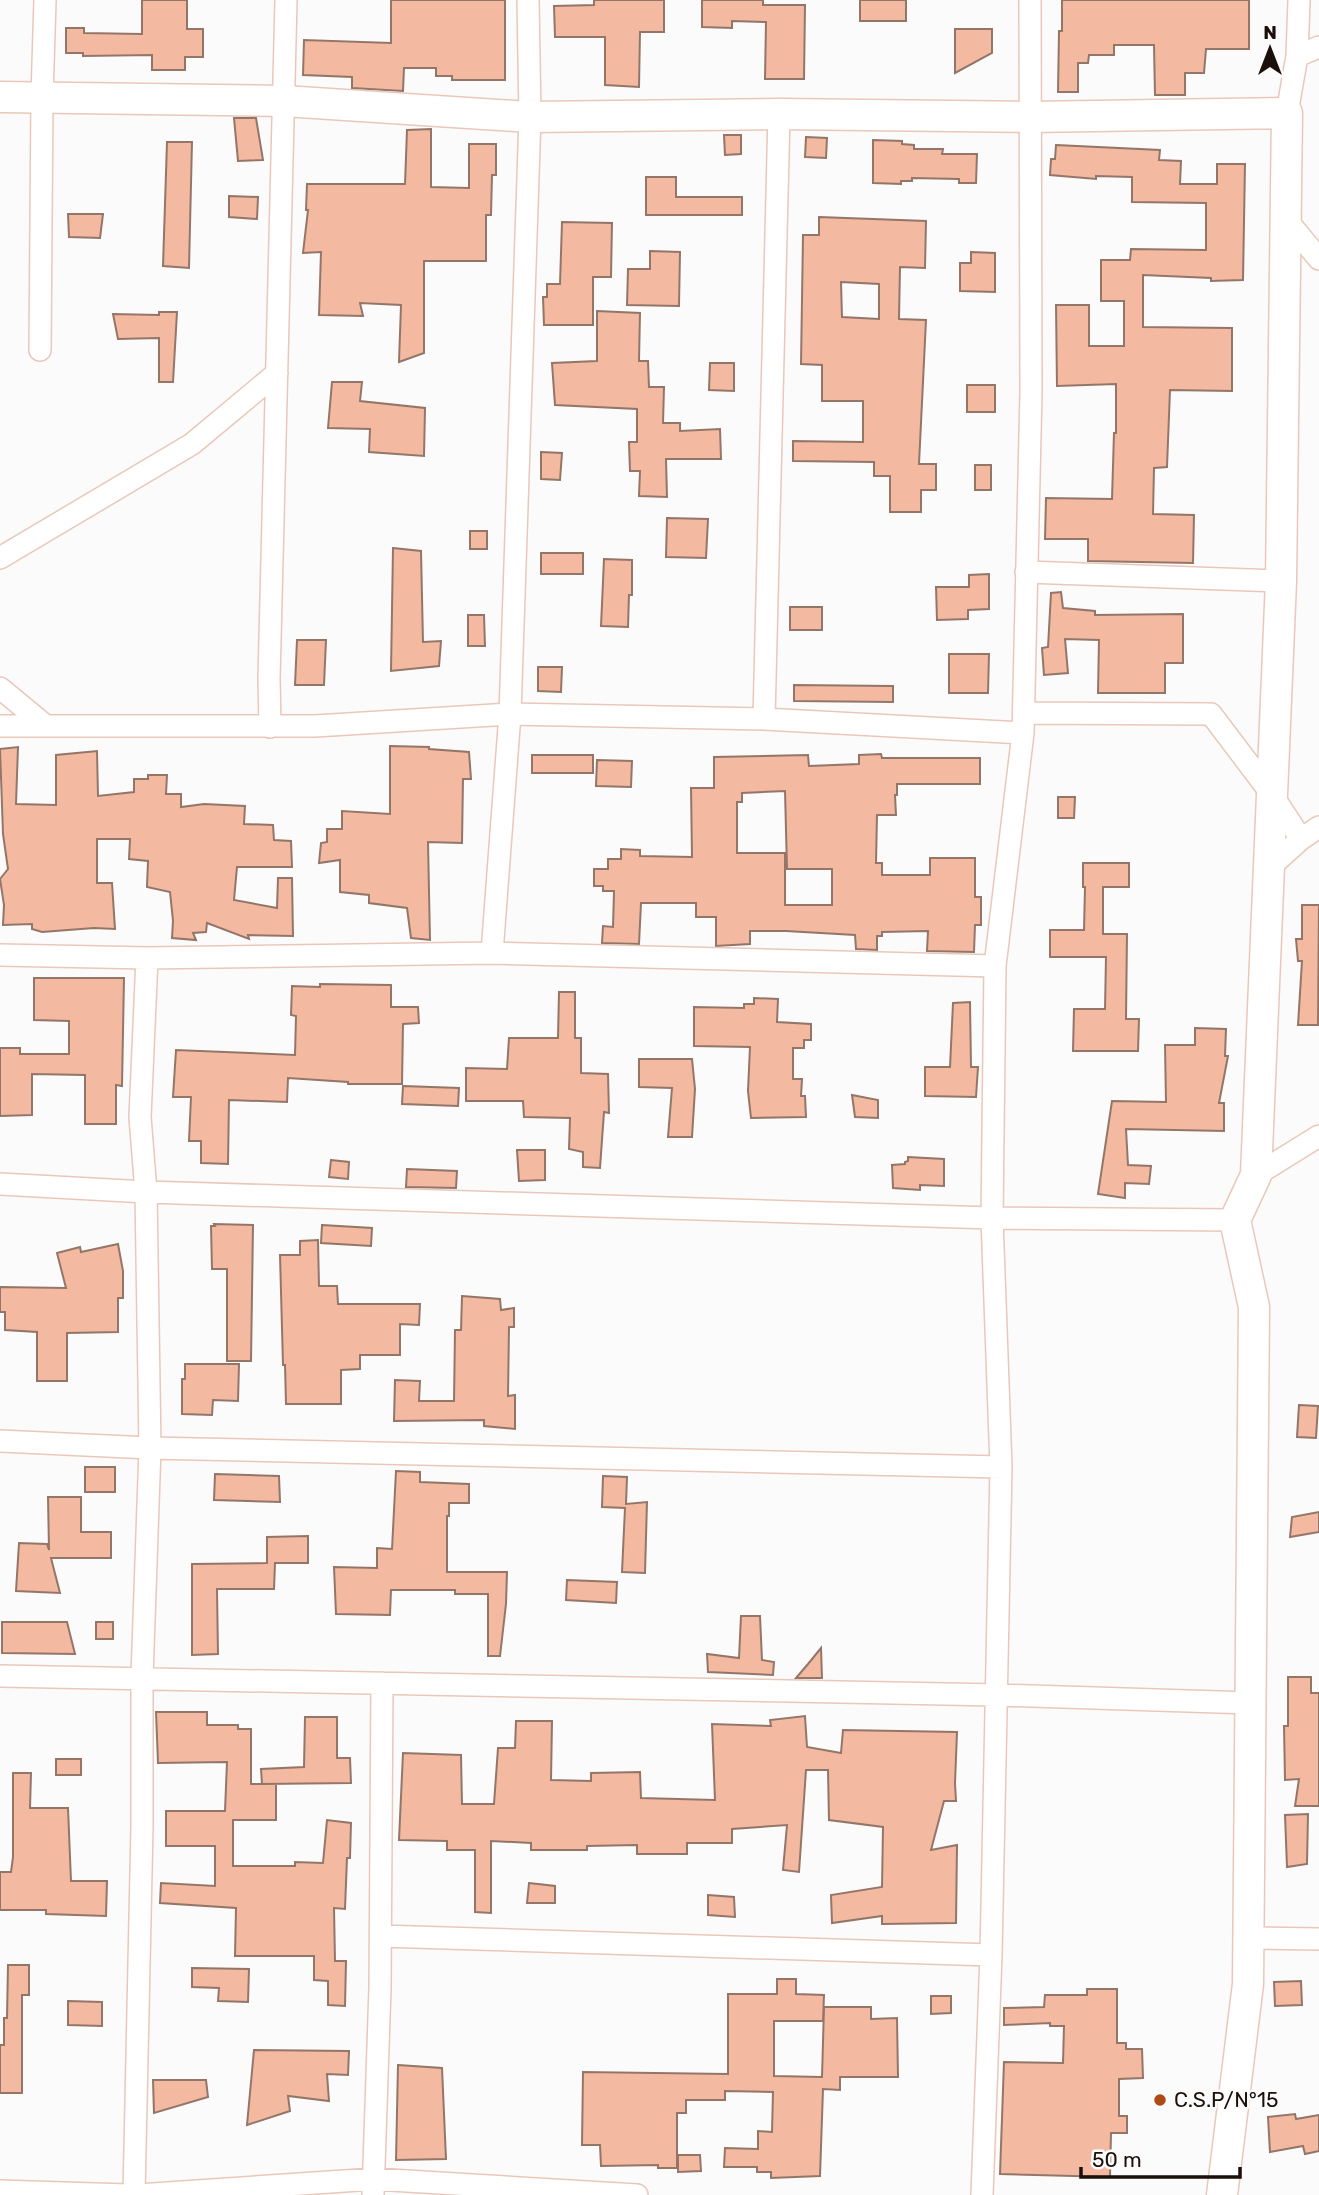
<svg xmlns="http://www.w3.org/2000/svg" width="1319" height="2195" font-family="Rubik,sans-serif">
<rect width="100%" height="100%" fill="#fbfbfb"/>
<path fill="#f3b9a1" stroke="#947669" stroke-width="2" fill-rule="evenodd" d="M142 0H187V29H203V57H185V70H152V55L83 56V53H66V28H84V33L142 34Z
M391 0H505V80H452V76H436V68H404L403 91 352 88V77L303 75 304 40 391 43Z
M594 0H664V32H640L639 87 605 85V37H555L554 6 594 5Z
M702 0H763V5H805L804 79H765L766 22 732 21V28L702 27Z
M860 0H906V21H860Z
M1062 0H1249V49H1206L1204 73H1185V95H1155L1154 45H1114V55H1089L1088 63H1078V92H1058L1059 31H1062Z
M955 29H992V53L955 73Z
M234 118H256L263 160 238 161Z
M431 129V187L469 188V144H496V175H492L491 215H486V261H424V353L399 362 401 305 360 303 363 316 319 315 321 252 303 253 308 210H306L307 184H405L407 130Z
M724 135H741V154L725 155Z
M806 137 827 138 826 158 805 157Z
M873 140 902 141V144L914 145V149H943L942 154H977L976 183H959V179L912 178V181H901V184L873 183Z
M167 142H192L189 268 163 266Z
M1056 145 1160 150 1159 160 1181 161 1180 184H1217V164H1245L1243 280 1211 281V278L1143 275V327L1232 328V391L1170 390 1167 467 1154 468 1153 514 1194 515 1193 563 1088 561V539H1045L1046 498 1112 499 1114 433H1116V384L1057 386 1056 305H1089V346H1124V301H1101V260H1130L1131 249 1206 250V203L1132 202V177L1096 176V179L1050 175 1051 159H1055Z
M646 177H676V197H742V215H646Z
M229 196 258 197 257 219 229 217Z
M68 214H103L100 238 69 237Z
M819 217 926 221 925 268 900 267 899 319 926 320 919 464H936V490H921V512H890V476H874V462L793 461V441L863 442V401H822V365L801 364 803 235H819ZM841 282 879 284V319L842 317Z
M562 222 612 223 611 277H593V325H544L543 297H547V284H560Z
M650 251 680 252 679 306 627 305 628 269H650Z
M971 252 995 253V292L960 291V263H971Z
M597 311 640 313 639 361H648L649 387H664L663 423H680V431L720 429 721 459H666L667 497 639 496 640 471H630L629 442H637V409L555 405 552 363 597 361Z
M159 312H177L173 382H159V338L118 339 113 314 159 315Z
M710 363H734V391L709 390Z
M332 382H362L360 401 425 408 424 456 369 452 370 429 328 428Z
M967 385H995V412H967Z
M541 452 562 453 560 480 541 479Z
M975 465H991V490H975Z
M667 518 708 519 706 558 666 557Z
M470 531H487V549H470Z
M393 548 421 551 423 642 441 641 439 666 391 671Z
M541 553H583V574H541Z
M604 559 632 560V595H629L628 627 601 626Z
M989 574V609L968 610V619L937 620 936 587H969V575Z
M1061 592 1063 608 1095 611V615L1183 614V663H1165V693H1098L1099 640 1065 639 1068 673 1044 675 1042 648 1048 647 1051 593Z
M790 607H822V630H790Z
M468 615H484L485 646H468Z
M297 640H326L324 685H295Z
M949 654H989L988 693H949Z
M538 667H562L561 692 538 691Z
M794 685 893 686V702L794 701Z
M390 746 429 747V749L469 752 471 779H463L462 843 428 842 430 940 411 938 407 908 369 903V895L340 892V860L319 863 321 843 327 842V829H342V811L390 814Z
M18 747 16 804 56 805V755L97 751 98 796 134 792V779H148V775H167L166 794H181V807L204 804 245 806 244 824 273 825 274 840 291 841 292 867H237L234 900 277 908 278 878H292L293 936 248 935 249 939 207 923 206 932 193 933 196 940 172 938 173 921 170 892 147 887 148 861 129 859 130 839H97V883H112L115 929 94 928 42 932 32 929V924L3 925 4 905 0 879 8 869 3 834 0 749Z
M881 754 882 758H980V784H897V795H895L896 815H877L876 863H882V875H930V858H975V897H981V925H975L974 952 927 951 928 931 882 932V936H877V950L856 949 855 935 786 931H750V944L716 946V917H696V903H641L639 944 602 943 603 926 613 927 614 891H603V886H594V869H608V859H621V849L640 850V856L692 857 691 788H714V757L808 755 809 766 859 764V755ZM785 791 787 869H832V905H785V853H737V802H742V793Z
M532 755H593V773H532Z
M597 760 632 761 631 787 596 786Z
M1058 797H1075L1074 818H1058Z
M1083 863H1129V887H1103V934H1127L1126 1019H1139L1138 1051H1073L1074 1009H1105L1106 957H1050V930H1084L1085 887H1083Z
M1302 905H1319L1318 1025H1298L1302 961H1298L1296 939H1302Z
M34 978H124L122 1086 116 1085V1124H85V1075L32 1074V1115L0 1116V1048H20V1054H69V1021L34 1020Z
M320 984 391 985V1007H418L419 1023 403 1024 402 1084H348V1082L288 1078 287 1102 229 1100 228 1164 201 1163V1141H189L191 1097H173L176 1050 295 1055 296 1016 291 1015 292 986 320 987Z
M559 992H575V1038H581V1073L608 1074 609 1113 604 1112 600 1168 583 1167V1152L569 1149 570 1118 524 1117 523 1101H466V1068L507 1069 509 1038H558Z
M754 998 778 999 777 1022 811 1024V1040H804V1048H793V1079H802L801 1096H805L806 1117 751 1118 748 1091 750 1047 694 1046V1007L744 1008V1004H754Z
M970 1002 971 1067H978L976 1097 925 1096V1067H950L953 1003Z
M1195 1028 1226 1029 1225 1056H1228L1219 1103H1224V1131L1126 1129 1128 1165 1151 1166 1149 1184 1125 1183V1198L1098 1194 1112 1101 1166 1102 1165 1045H1195Z
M639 1059H692L695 1089 692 1137H668L672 1088 639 1087Z
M403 1086 459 1088 458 1106 402 1104Z
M852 1095 878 1100V1118L855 1117Z
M517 1150H545V1180L519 1181Z
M908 1157 944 1159V1186L920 1185V1190L893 1188 892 1165 905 1164V1162L908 1161Z
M331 1160 349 1162 348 1179 329 1177Z
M407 1169 457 1171 456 1188 406 1187Z
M214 1224 253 1225 251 1361H227V1269H212L211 1226H215Z
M322 1225 372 1228 371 1246 321 1243Z
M318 1240 319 1286H337L338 1304H420L419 1325 400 1324V1355H360V1369L341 1370V1404H286L285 1365H283L280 1255H300V1241Z
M118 1244 123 1271V1298H118V1332L67 1333V1381H37V1332L5 1330V1312H0V1287L66 1288 57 1253 80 1247 81 1252Z
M462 1296 500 1299 501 1310 514 1308V1327H509L508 1396 515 1395V1429L484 1426V1420L394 1421 395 1380 420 1381 419 1401H454L455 1330H461Z
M185 1364H239L238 1401 213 1400 212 1415 182 1414V1379H185Z
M1299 1405 1318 1406 1316 1438 1297 1437Z
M85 1467H115V1492H85Z
M396 1471 420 1472V1482L469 1484V1503H449V1516H447V1572H507L506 1604 500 1656H488V1594H455V1590H391L390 1615 336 1614 334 1567 377 1568V1548L392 1549Z
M215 1474 279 1476 280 1502 214 1500Z
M603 1476 627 1477 626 1504 647 1502 645 1573 622 1572 625 1508 602 1507Z
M48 1497H81V1532H111V1558H51L60 1593 16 1591 19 1543 47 1544 49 1550Z
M1319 1512V1532L1290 1537 1292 1517Z
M308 1536V1563H275L274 1589H217L218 1654 192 1655V1564L267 1563V1537Z
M567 1580 617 1582 616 1603 566 1600Z
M741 1616H760L762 1660 774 1662 773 1675 708 1672 707 1654 739 1658Z
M2 1622H67L75 1654 2 1653Z
M96 1622H113V1639H96Z
M821 1648 822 1678H796L808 1664Z
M1288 1677H1311V1693H1319V1806H1295L1299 1779 1285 1780 1284 1726H1288Z
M156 1712H207V1725H238V1729H251V1784H262L261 1769 304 1767 305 1717H337V1758H350L351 1783 262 1784H276V1820H233V1866H295V1862L323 1863 327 1820 351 1823 350 1858H347L345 1909 334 1908 335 1961H346L345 2006 328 2005V1981L314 1980V1956H235L236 1908 160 1903 161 1883 215 1886V1846H166V1811H225L227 1762 158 1763Z
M805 1716 807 1747 841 1753 843 1730 957 1732 955 1783 956 1801H944L931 1850 957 1845 956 1923 882 1924V1916L832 1923 831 1895 882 1887 883 1827 829 1820 828 1770H806L799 1872 783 1870 787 1825 732 1829V1843H687V1854H637V1845L587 1846V1850H531V1843L491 1841V1913L475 1912V1850H447V1841L399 1840 403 1753 461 1755 462 1804H494L498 1748H515L516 1721H552L551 1780 591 1781V1773L640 1772 641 1798 715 1800 712 1724 771 1726 770 1720Z
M56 1759H81V1775H56Z
M13 1773H31L30 1808H68L71 1881H107L106 1916 46 1914V1910H0V1872H11L13 1857Z
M1308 1814 1307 1864 1287 1867 1285 1815Z
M529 1883 555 1886V1903H527Z
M708 1895 734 1897 735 1917 708 1915Z
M8 1965H29V1995H22V2093H0V2045H4V2018H7Z
M192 1968 249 1969 248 2002 218 2001 219 1988 192 1987Z
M777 1979H796V1994L824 1995 823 2021H774V2076L822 2077 824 2007H871V2019L897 2018 898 2077H840V2090L823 2089 820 2176 771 2178V2172H757V2167H724L725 2148 758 2149V2131L772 2132 773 2092 725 2091V2100H686V2113H677V2168H658V2165L601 2166 600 2145H582L583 2072 728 2074V1994H777Z
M1301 1981 1302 2005 1275 2006 1274 1982Z
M1087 1989H1117V2043H1126V2049H1142L1143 2078 1119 2079V2116H1127V2133H1111L1110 2177 1000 2174 1004 2062 1063 2063 1064 2026H1050V2023L1004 2025V2008L1044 2007 1045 1995H1087Z
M931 1996H951V2013L931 2014Z
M68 2001 102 2002V2026L68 2025Z
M254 2050 349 2051 348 2075 327 2074 329 2101 288 2096 290 2111 247 2125Z
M398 2065 442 2068 446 2159 396 2160Z
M153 2080H206L208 2097 154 2113Z
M1295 2114 1296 2119 1319 2115V2151L1305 2154 1303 2146 1270 2152 1268 2117Z
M678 2155H700L701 2171 678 2172Z"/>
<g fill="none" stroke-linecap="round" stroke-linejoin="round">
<g stroke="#e9c8ba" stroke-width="24">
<path id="street" d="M1297 56 1319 47
M1287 113 1297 56 1299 0
M1285 218 1319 259
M40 350 42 97 45 0
M0 558 192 444 277 373
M1026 572 1281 581
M0 688 46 726
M1024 713 1211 714 1273 796 1301 839
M764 719 779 114
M0 726H315L510 714 764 719 1023 733
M270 727 269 679 286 0
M1270 867 1301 839 1319 827
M492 953 510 714 530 117 528 0
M0 955 147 958 492 953 995 966
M1256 1175 1319 1136
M0 1184 146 1192 992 1218 1235 1220
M0 1441 150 1448 1001 1467
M0 1676 997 1695 1250 1703
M381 1936 991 1955
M1249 1938 1319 1939
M0 2191 127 2195
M134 2195 142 1826V1677L150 1448 146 1192 140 1117 147 958
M138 2195 374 2179 637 2195
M373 2195 380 1988 382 1683
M982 2195 991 1955 1001 1467 992 1218 995 966 1023 733 1031 392 1030 0"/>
</g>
<g stroke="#e9c8ba" stroke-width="33">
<path id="secondary" d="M0 97 284 101 530 117 779 114 1029 117 1287 113 1281 581 1256 1175 1235 1220 1254 1307 1248 1984 1222 2195"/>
</g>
<use href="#street" stroke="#fff" stroke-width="21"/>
<use href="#secondary" stroke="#fff" stroke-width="30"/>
</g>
<circle fill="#ae4a16" stroke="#fbfbfb" stroke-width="2.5" cx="1160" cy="2100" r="7"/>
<g text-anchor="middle" stroke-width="5" stroke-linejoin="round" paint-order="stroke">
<g font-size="21" fill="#1b0f0b" stroke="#fbfbfb" text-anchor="start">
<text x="1174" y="2107">C.S.P/N°15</text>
</g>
</g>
<g transform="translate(1270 49)" stroke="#fbfbfb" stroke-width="5" paint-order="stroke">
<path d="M0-5L12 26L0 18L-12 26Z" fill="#1b0f0b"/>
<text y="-10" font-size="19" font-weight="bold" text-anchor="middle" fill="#1b0f0b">N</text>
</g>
<path d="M1081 2167v10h159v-10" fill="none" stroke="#1b0f0b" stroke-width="3.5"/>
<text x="1092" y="2167" font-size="21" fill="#1b0f0b" stroke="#fbfbfb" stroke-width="5" paint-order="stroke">50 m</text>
</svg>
